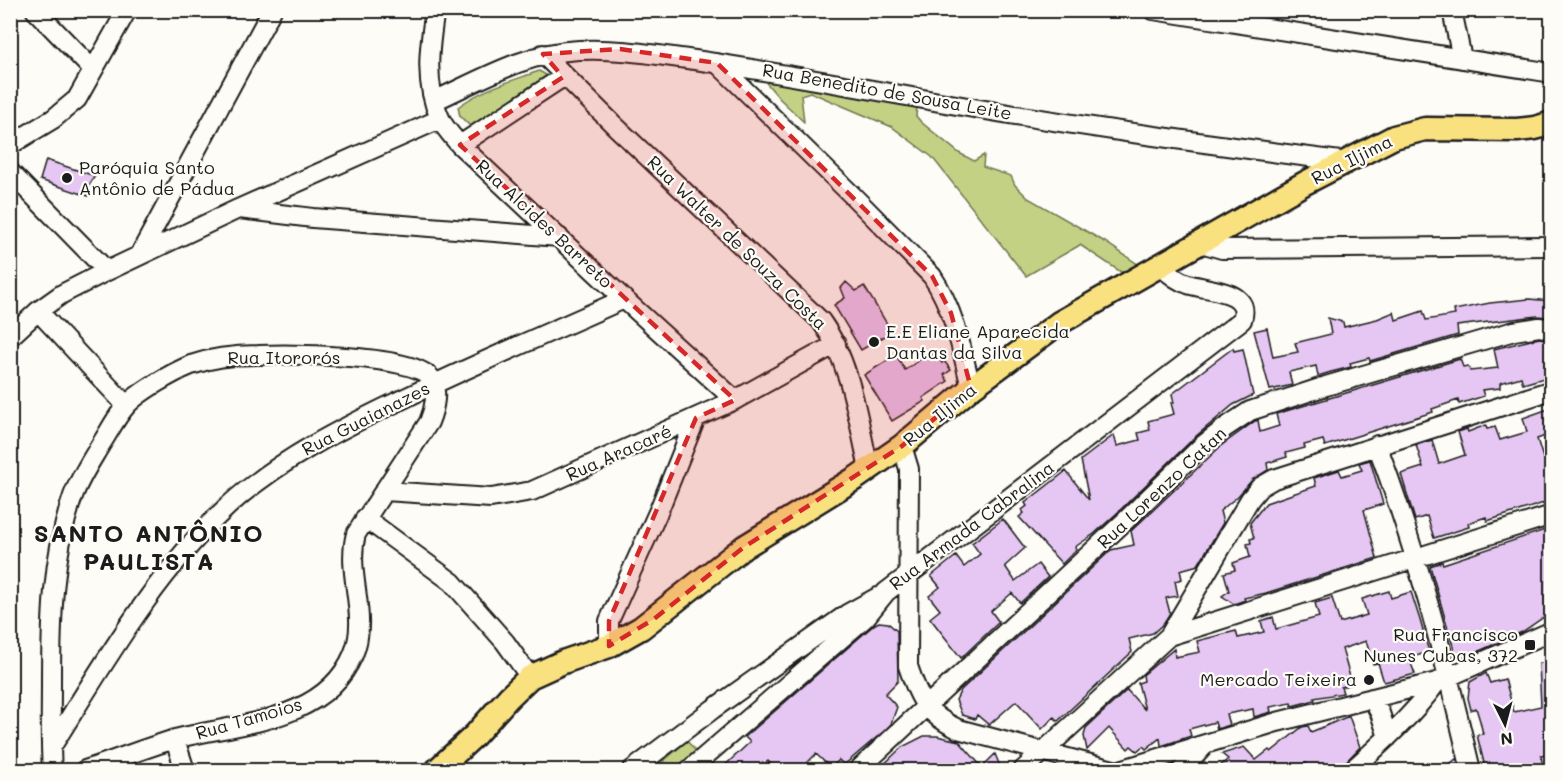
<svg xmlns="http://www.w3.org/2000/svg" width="1562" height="781" font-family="Mali,sans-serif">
<rect width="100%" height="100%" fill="#fdfcf7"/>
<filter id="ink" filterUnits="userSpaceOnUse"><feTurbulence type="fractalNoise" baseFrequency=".0167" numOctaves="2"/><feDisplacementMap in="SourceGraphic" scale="12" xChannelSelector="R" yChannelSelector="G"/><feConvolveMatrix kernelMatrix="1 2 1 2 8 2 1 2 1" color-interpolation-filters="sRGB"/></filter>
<g filter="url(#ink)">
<path fill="#c3d184" stroke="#707650" stroke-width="1.5" d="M539 71 548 76 473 129 460 116 458 107C481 89 512 81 539 71Z
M763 79 917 105 916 116 921 122 959 153 974 161 984 155 983 167 1011 176 1015 185 1028 198 1105 242 1142 267 1127 276 1080 245 1026 276 932 157 892 127 810 92 801 95 804 122 780 99Z
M687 741 700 756 683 770H653Z"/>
<path fill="#e6c7f4" stroke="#1c1c1c" stroke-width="1.5" d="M46 160 95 176 88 187V196L40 180Z
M846 282 856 291 864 286 892 332 861 350 834 305 845 298 841 288Z
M1529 299 1551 301 1550 317 1537 316 1457 326 1458 335 1370 361 1369 358 1350 363 1351 367 1331 372 1318 376 1316 366 1289 372 1292 385 1270 390 1254 331 1267 328 1273 357 1298 352 1295 343 1331 334 1328 318 1343 322 1344 327 1377 319 1394 312 1396 320 1423 311 1426 320 1455 315 1454 310 1490 303Z
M1539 338 1551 340V376L1523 384 1521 377 1500 383V388L1482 390 1484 396 1459 404 1458 400 1432 409 1433 412 1325 446 1323 440 1304 445 1305 448 1286 453 1287 457 1267 463 1268 470 1252 480 1238 496 1220 511 1223 523 1198 565 1180 570 1182 579 1175 581 1178 596 1166 598 1170 613 1163 624 1153 633 1129 639 1132 652 1058 721 1054 717 1042 729 1016 701 989 725 977 715 975 719 962 715 956 700 961 690 1111 550 1134 545 1131 531 1222 445 1255 421 1258 420 1260 432 1279 426 1276 414 1460 359 1463 367 1468 366 1470 371 1498 368 1494 349Z
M1233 348 1234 351 1243 349 1253 395 1233 405 1195 437 1116 514 1094 534 1075 547 1077 549 1062 564 1019 517 1024 513 1022 510 1027 506 1025 503 1066 471 1089 500 1081 460 1114 435 1117 446 1140 440 1138 433 1150 430 1148 421 1174 414 1171 403H1174L1172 394Z
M931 352 934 358 937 356 942 363 944 361 951 370 944 375 948 381 923 398 925 401 892 421 864 375 896 355 905 370Z
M1551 408V429L1547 431 1548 435 1537 439 1543 458 1551 456V490L1547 492 1550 501 1487 521 1486 517 1468 523 1469 527 1434 538 1427 516 1415 520 1401 474 1423 467 1416 445 1432 440 1439 464 1465 455 1458 432 1467 429 1468 432 1486 425 1487 429 1495 427 1500 440 1527 432 1523 418Z
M1370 460 1383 504 1364 510 1377 558 1266 593 1244 598 1245 600 1234 604 1222 596 1229 591 1224 573 1235 570 1233 563 1250 557 1247 544 1251 543 1250 539 1254 538 1250 523 1266 503 1316 486 1314 478 1339 470 1342 476 1362 470 1359 463Z
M1003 519 1025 548 1005 566 1015 581 1038 564 1048 577 1020 603 1012 593 991 611 999 622 961 658 930 618 940 610 929 596 940 587 931 576 956 556 964 567 980 554 972 543Z
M1551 528V612L1522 632 1461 659 1455 653 1430 566 1442 562 1443 564Z
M1389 591 1391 598 1411 592 1420 620 1429 652 1409 658 1415 674 1384 682 1378 663 1373 664 1366 641 1342 649 1352 684 1341 687 1343 693 1314 698 1315 700 1292 706 1291 703 1270 707 1271 712 1254 717 1253 709 1227 714 1230 725 1217 729 1215 722 1189 729 1191 736 1161 746 1160 738 1146 749 1143 746 1137 751 1131 746 1128 749 1109 728 1087 750 1084 736 1086 728 1127 690 1145 710 1138 683 1144 681 1143 675 1174 649 1175 657 1200 652 1197 641 1236 631 1238 638 1264 632 1261 621 1273 617 1276 629 1319 617 1315 603 1332 598 1340 623 1367 615 1362 599Z
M879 622 888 623 897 631 898 681 885 694 897 707 891 724 884 731 844 765 839 760 831 768 816 754 799 771H777L768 761 756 771H719L750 742 745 737 875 624Z
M1549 662 1550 678H1551V732L1545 733 1547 755 1541 756 1544 771H1486L1477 735 1483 734 1480 721 1476 708 1471 710 1468 698 1470 682 1486 673 1490 683 1505 679 1514 712 1541 706 1539 663Z
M1349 716 1360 747 1337 771H1311L1306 763 1296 769 1292 764 1281 771H1215L1228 759 1222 754 1244 747 1256 760 1269 750 1271 752 1302 727 1308 726 1311 732Z
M924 736H937L959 741 982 767 995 754 1002 771H877L902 747Z
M1457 758 1460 771H1441Z"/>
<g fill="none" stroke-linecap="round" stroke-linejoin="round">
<g stroke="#1c1c1c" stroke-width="22">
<path id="minor" d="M35 10 93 70
M435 10C429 47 424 84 440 118 444 128 453 137 460 145L624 299 735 400
M1153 10 1552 73
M1452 10 1462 59
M543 54 615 126 821 321C851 362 858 420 869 469
M717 63 852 195 932 276C954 309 962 350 971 388
M434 101C480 80 527 52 579 50 618 48 656 55 695 60 768 71 840 84 912 97 1057 124 1202 143 1348 162
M10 145 53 119 77 99 127 10
M460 145 563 77
M10 172 107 271
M239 209 313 218 559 237
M1201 243 1222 249 1552 246
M140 254 272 10
M38 311 126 405
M10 337 38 311 62 294 107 271 238 209 440 119
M1377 445C1417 551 1445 661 1471 770
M902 446 909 469 908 666C919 699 926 714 958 729L1113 770
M385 491 491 498 532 491 735 400 836 344
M365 518 452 582 505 642 530 677
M1169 636 1250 499 1260 487 1274 479 1552 390
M609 646V621L659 510 696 418
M1372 698 1380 713 1388 737
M175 740 185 770
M52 746C105 662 154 575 228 506 280 459 342 428 405 398 477 363 551 332 624 299
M52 770C50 742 51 713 51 684 51 620 52 557 73 496 80 477 91 461 101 444 109 432 116 417 126 406 138 392 174 372 191 365 211 358 236 355 258 355 289 354 413 354 431 378 439 390 434 410 429 422L356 534C345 574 370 616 353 655 324 723 236 723 175 739 145 748 115 760 85 770
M632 770 713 709 847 614 878 597
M689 770 865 618 886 592 1242 320C1252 289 1208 291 1188 284 1177 281 1169 274 1161 266
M858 770 1125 521 1203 445 1226 427 1250 411 1326 386 1514 331 1539 327 1552 329
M1023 770 1169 636 1552 515
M1120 770 1277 722 1437 682 1552 631
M1182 770 1203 747
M1352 770C1382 743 1413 715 1437 682"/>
</g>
<g stroke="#1c1c1c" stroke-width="27">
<path id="major" d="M437 770 475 735 509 697 530 677 563 662 609 646 641 628 744 547 856 478 902 446 971 388 1059 323 1305 183 1394 137 1425 129 1517 130 1535 128 1552 123"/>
</g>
<use href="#minor" stroke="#fdfcf7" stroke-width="18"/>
<use href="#major" stroke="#fae180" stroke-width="22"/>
</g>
</g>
<path fill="#d62828" fill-opacity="0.2" stroke="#d62828" stroke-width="4.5" stroke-dasharray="12 8" stroke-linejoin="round" d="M620 49 717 63 932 276 951 313 971 388 902 446 744 547 654 619 609 646V621L696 418 735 400 460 145 563 77 543 54Z"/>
<g fill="#1c1c1c" stroke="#fdfcf7" stroke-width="2">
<circle cx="67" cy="178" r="6"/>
<circle cx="874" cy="342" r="6"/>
<rect x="1524" y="639" width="12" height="12" rx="3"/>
<circle cx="1369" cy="680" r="6"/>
</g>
<g text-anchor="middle" stroke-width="4.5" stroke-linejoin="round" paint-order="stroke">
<g font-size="18" fill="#1c1c1c" stroke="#fdfcf7">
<text transform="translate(887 92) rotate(10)" y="6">Rua Benedito de Sousa Leite</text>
<text transform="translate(1352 160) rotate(-27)" y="6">Rua Iljima</text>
<text transform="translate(544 224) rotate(43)" y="6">Rua Alcides Barreto</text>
<text transform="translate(737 243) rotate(44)" y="6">Rua Walter de Souza Costa</text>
<text x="284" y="364">Rua Itororós</text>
<text transform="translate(940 415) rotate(-39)" y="6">Rua Iljima</text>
<text transform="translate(366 419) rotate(-27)" y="6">Rua Guaianazes</text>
<text transform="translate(619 453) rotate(-24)" y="6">Rua Aracaré</text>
<text transform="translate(1162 488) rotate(-43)" y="6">Rua Lorenzo Catan</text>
<text transform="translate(972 526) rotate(-37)" y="6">Rua Armada Cabralina</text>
<text transform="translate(249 719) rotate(-16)" y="6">Rua Tamoios</text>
</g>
<g font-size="18" fill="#1c1c1c" stroke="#fdfcf7" text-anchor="start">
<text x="79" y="174">Paróquia Santo<tspan x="79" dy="21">Antônio de Pádua</tspan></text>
<text x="886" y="338">E.E Eliane Aparecida<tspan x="886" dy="21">Dantas da Silva</tspan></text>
<text x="1518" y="641" text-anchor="end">Rua Francisco<tspan x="1518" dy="21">Nunes Cubas, 372</tspan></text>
<text x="1357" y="686" text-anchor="end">Mercado Teixeira</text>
</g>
<g font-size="24" font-weight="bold" letter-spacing="1.5" fill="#1c1c1c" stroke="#fdfcf7">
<text x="149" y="542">SANTO ANTÔNIO<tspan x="149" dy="28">PAULISTA</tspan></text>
</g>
</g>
<rect width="1562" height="781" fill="none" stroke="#fdfcf7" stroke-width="36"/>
<rect x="18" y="18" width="1526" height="745" fill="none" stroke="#1c1c1c" stroke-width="2" filter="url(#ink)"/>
<g transform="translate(1505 724) rotate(174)" stroke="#fdfcf7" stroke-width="4.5" paint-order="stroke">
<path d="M0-4.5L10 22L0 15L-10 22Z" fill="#1c1c1c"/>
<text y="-9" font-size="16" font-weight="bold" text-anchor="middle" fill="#1c1c1c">N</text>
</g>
</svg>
